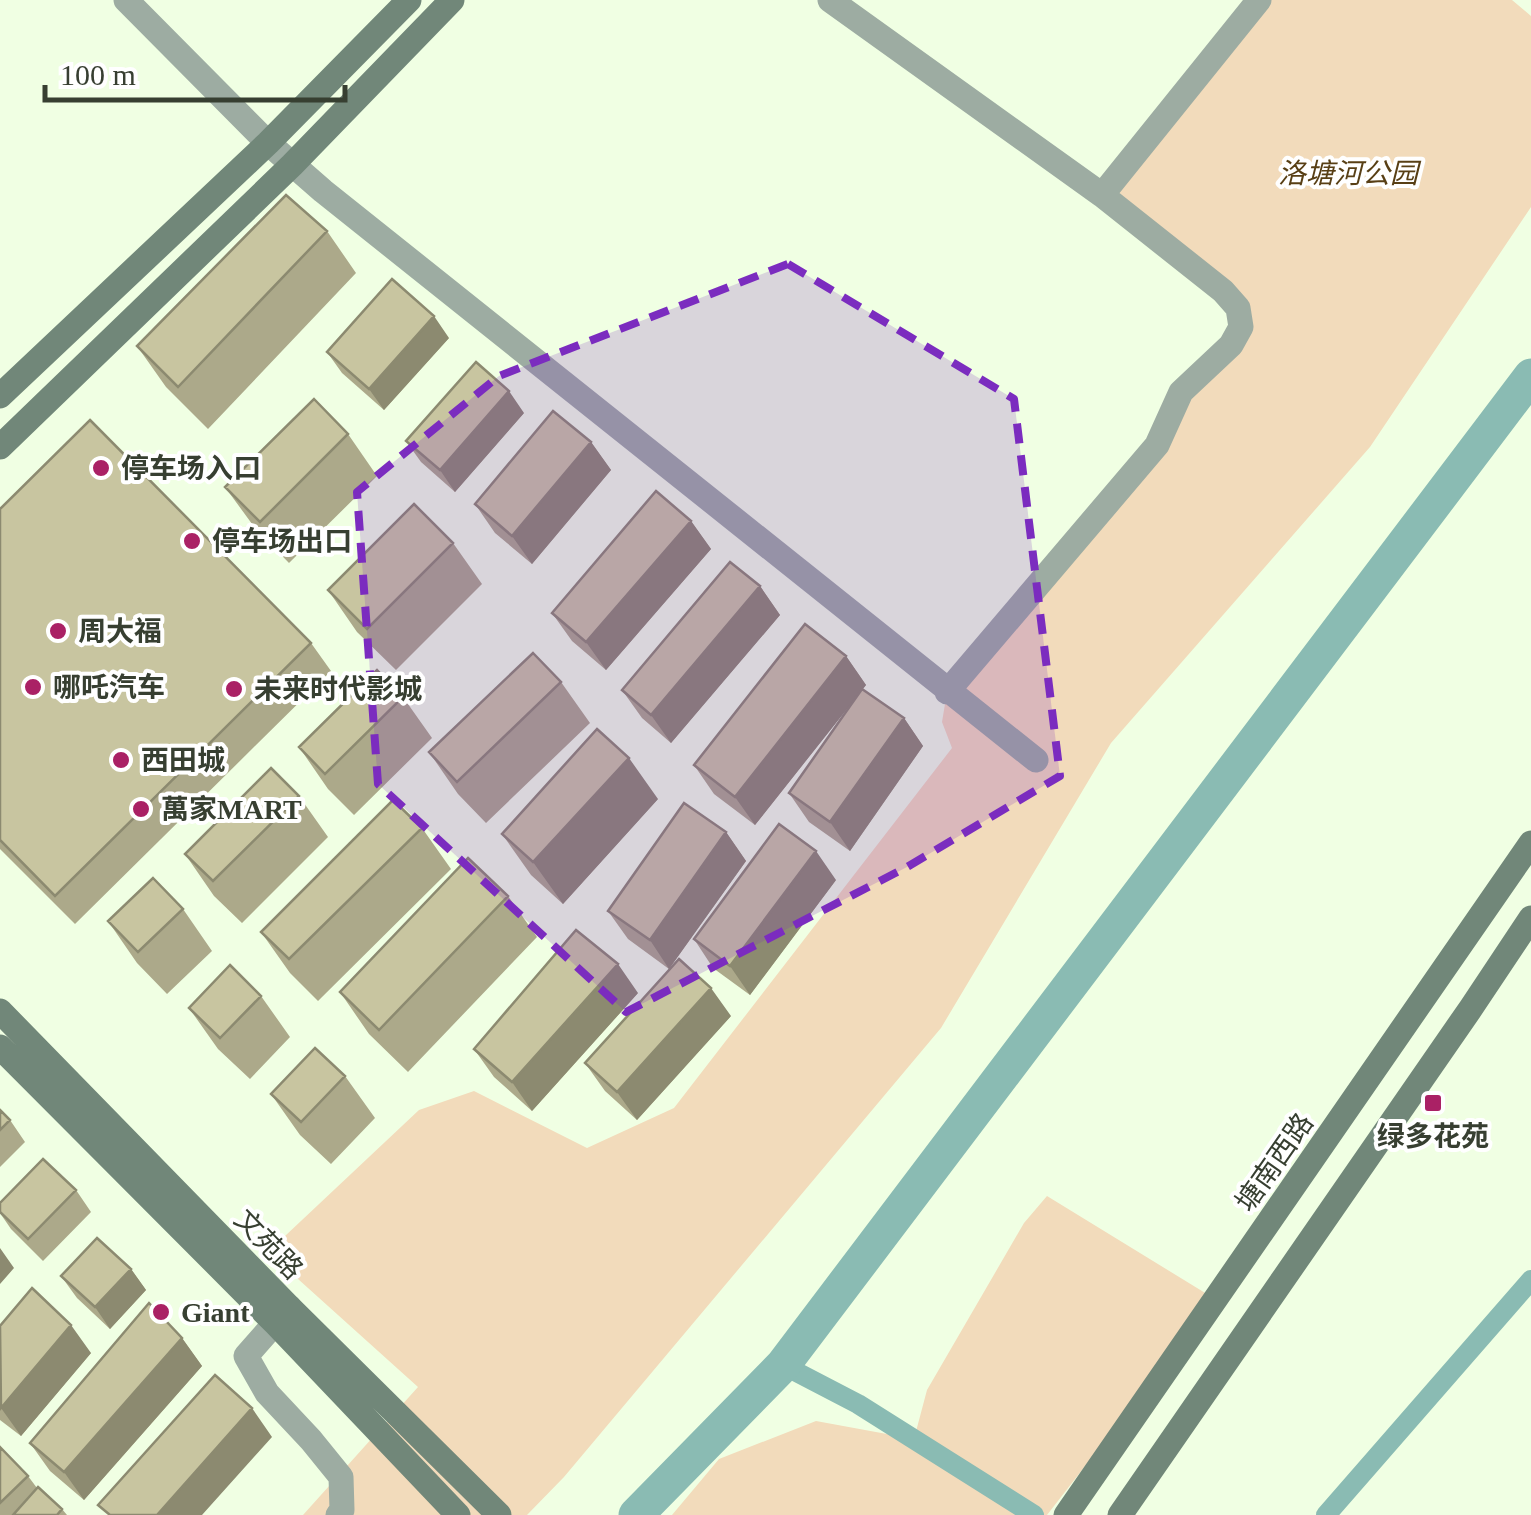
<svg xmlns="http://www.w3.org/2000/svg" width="1531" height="1515" font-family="'Times New Roman','Noto Sans SC',serif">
<rect width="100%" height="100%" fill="#f0ffe3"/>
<path fill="#f2dbbb" d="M1259 0H1512L1531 16V207L1370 447 1111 743 941 1028 564 1477 527 1515H303L418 1387 268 1252 419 1110 474 1091 587 1148 674 1108 952 748 942 722 947 692 1211 363 1238 308 1102 195Z
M1047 1196 1215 1299 1047 1515H672L719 1459 816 1421 914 1439 927 1390 1024 1223Z"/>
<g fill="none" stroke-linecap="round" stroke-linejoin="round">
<path stroke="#8abbb3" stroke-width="20" d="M783 1365 858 1404 1034 1515
M1326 1515 1531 1280"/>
<path stroke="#8abbb3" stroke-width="35" d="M636 1515 783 1365 1531 376"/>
<path stroke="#9daca2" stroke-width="25" d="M126 0 268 143 323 191 1036 760
M830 0 1102 195 1223 291 1238 308 1241 327 1231 345 1181 392 1157 445 947 692
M1102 195 1259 0
M289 1307 246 1356 267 1393 311 1440 341 1477 342 1510 338 1515"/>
<path stroke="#718779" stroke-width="25" d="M0 396 268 143 409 0
M0 447 292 165 452 0
M0 1011 289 1307 499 1515
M0 1047 275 1323 458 1515
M1066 1515 1531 843
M1120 1515 1471 1008 1531 918"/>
</g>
<path fill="#aca98a" d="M327 231 356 273 208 429 166 387 137 346Z
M449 338 384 410 342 373 327 352Z
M524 413 455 492 421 462 406 441Z
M348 434 377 476 289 563 255 528 225 487Z
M591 442 611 470 532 564 495 533 475 504Z
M0 509 311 643 331 671 75 924 0 849Z
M691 521 711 549 606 670 572 641 552 613Z
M453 543 482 584 396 670 357 632 328 590Z
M760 586 780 615 671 743 642 718 622 690Z
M846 656 866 685 755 825 714 794 694 765Z
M561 682 590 723 486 823 458 794 429 752Z
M403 697 432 738 354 815 328 789 299 747Z
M904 718 923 746 850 851 809 822 789 793Z
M299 796 328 837 242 923 214 896 185 854Z
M658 799 563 904 531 875 502 834Z
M422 828 451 869 318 1001 290 973 261 932Z
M726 832 746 861 669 969 628 939 608 911Z
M836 880 750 995 713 968 694 939Z
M508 896 537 937 408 1072 369 1034 340 992Z
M183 909 212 951 167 994 137 963 108 921Z
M638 993 532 1111 494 1077 474 1049Z
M261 996 290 1037 250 1079 218 1049 189 1008Z
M731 1016 637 1120 605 1091 585 1063Z
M345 1076 375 1118 331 1164 300 1135 271 1094Z
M0 1110 10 1120 25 1142 0 1167Z
M76 1190 91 1212 43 1261 11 1229 0 1213V1203Z
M131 1269 146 1290 110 1329 77 1298 61 1276Z
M0 1326 91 1353 21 1436 0 1420Z
M182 1338 202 1366 84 1500 50 1471 30 1443Z
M0 1447 28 1476 37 1488 62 1509 67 1515H0Z"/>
<path fill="#8c8a70" d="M434 316 449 338 384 410 369 389Z
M509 391 524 413 455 492 440 470Z
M591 442 611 470 532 564 512 536Z
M691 521 711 549 606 670 586 642Z
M760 586 780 615 671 743 651 715Z
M846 656 866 685 755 825 735 797Z
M904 718 923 746 850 851 830 822Z
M629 758 658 799 563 904 533 862Z
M726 832 746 861 669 969 650 940Z
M816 851 836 880 750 995 730 966Z
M618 964 638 993 532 1111 512 1082Z
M711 988 731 1016 637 1120 617 1092Z
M0 1248 14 1268 0 1284Z
M131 1269 146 1290 110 1329 95 1307Z
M71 1325 91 1353 21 1436 1 1408Z
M182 1338 202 1366 84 1500 64 1472Z
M252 1408 272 1437 202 1515H157Z"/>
<path fill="#c8c5a0" stroke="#8c8a70" stroke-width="2.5" d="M286 195 327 231 178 387 137 346Z
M392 279 434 316 369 389 327 352Z
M476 362 509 391 440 470 406 441Z
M314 399 348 434 260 522 225 487Z
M553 411 591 442 512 536 475 504Z
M90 420 311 643 55 896 0 840V509Z
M656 491 691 521 586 642 552 613Z
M414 504 453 543 367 629 328 590Z
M730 562 760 586 651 715 622 690Z
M805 624 846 656 735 797 694 765Z
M533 653 561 682 457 782 429 752Z
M377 670 403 697 325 774 299 747Z
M862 689 904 718 830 822 789 793Z
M597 729 629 758 533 862 502 834Z
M271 768 299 796 213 881 185 854Z
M393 800 422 828 289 959 261 932Z
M684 803 726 832 650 940 608 911Z
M779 824 816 851 730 966 694 939Z
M468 858 508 896 379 1030 340 992Z
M153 878 183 909 138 952 108 921Z
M576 930 618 964 512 1082 474 1049Z
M679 959 711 988 617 1092 585 1063Z
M230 965 261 996 220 1038 189 1008Z
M315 1048 345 1076 301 1122 271 1094Z
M0 1110 10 1120 0 1130Z
M43 1159 76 1190 28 1239 0 1212V1203Z
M97 1238 131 1269 95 1307 61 1276Z
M32 1288 71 1325 1 1408 0 1326Z
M149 1303 182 1338 64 1472 30 1443Z
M215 1375 252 1408 157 1515H110L98 1505Z
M0 1447 28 1476 0 1503Z
M38 1487 62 1509 57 1515H13Z"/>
<path fill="#7b2cbf" fill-opacity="0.2" stroke="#7b2cbf" stroke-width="8" stroke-dasharray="20 12" stroke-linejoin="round" d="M788 264 1014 399 1060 776 907 867 626 1012 378 784 357 492 499 376Z"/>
<g fill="#aa2165" stroke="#fff" stroke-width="4">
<circle cx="101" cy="468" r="10"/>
<circle cx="192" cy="541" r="10"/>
<circle cx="58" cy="631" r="10"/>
<circle cx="33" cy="687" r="10"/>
<circle cx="234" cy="689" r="10"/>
<circle cx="121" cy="760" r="10"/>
<circle cx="141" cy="809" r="10"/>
<rect x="1423" y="1093" width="20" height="20" rx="5"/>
<circle cx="161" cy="1312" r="10"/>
</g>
<g text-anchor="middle" stroke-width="8" stroke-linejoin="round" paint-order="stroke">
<g font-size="28" font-style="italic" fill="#583f15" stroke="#fff">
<text x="1348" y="183">洛塘河公园</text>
</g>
<g font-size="28" font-weight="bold" fill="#373f31" stroke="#fff" text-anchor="start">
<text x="121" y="478">停车场入口</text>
<text x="212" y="551">停车场出口</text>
<text x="78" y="641">周大福</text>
<text x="53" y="697">哪吒汽车</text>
<text x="254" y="699">未来时代影城</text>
<text x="141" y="770">西田城</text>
<text x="161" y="819">萬家MART</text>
<text x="1433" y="1146" text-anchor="middle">绿多花苑</text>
<text x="181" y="1322">Giant</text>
</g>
<g font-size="28" fill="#373f31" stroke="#fff">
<text transform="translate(1274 1162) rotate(-55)" y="10">塘南西路</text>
<text transform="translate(269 1244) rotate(46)" y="10">文苑路</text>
</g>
</g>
<path d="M45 85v15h300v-15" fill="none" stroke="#373f31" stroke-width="5"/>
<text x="60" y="85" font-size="30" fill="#373f31" stroke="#ffffff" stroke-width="8" paint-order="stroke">100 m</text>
</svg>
